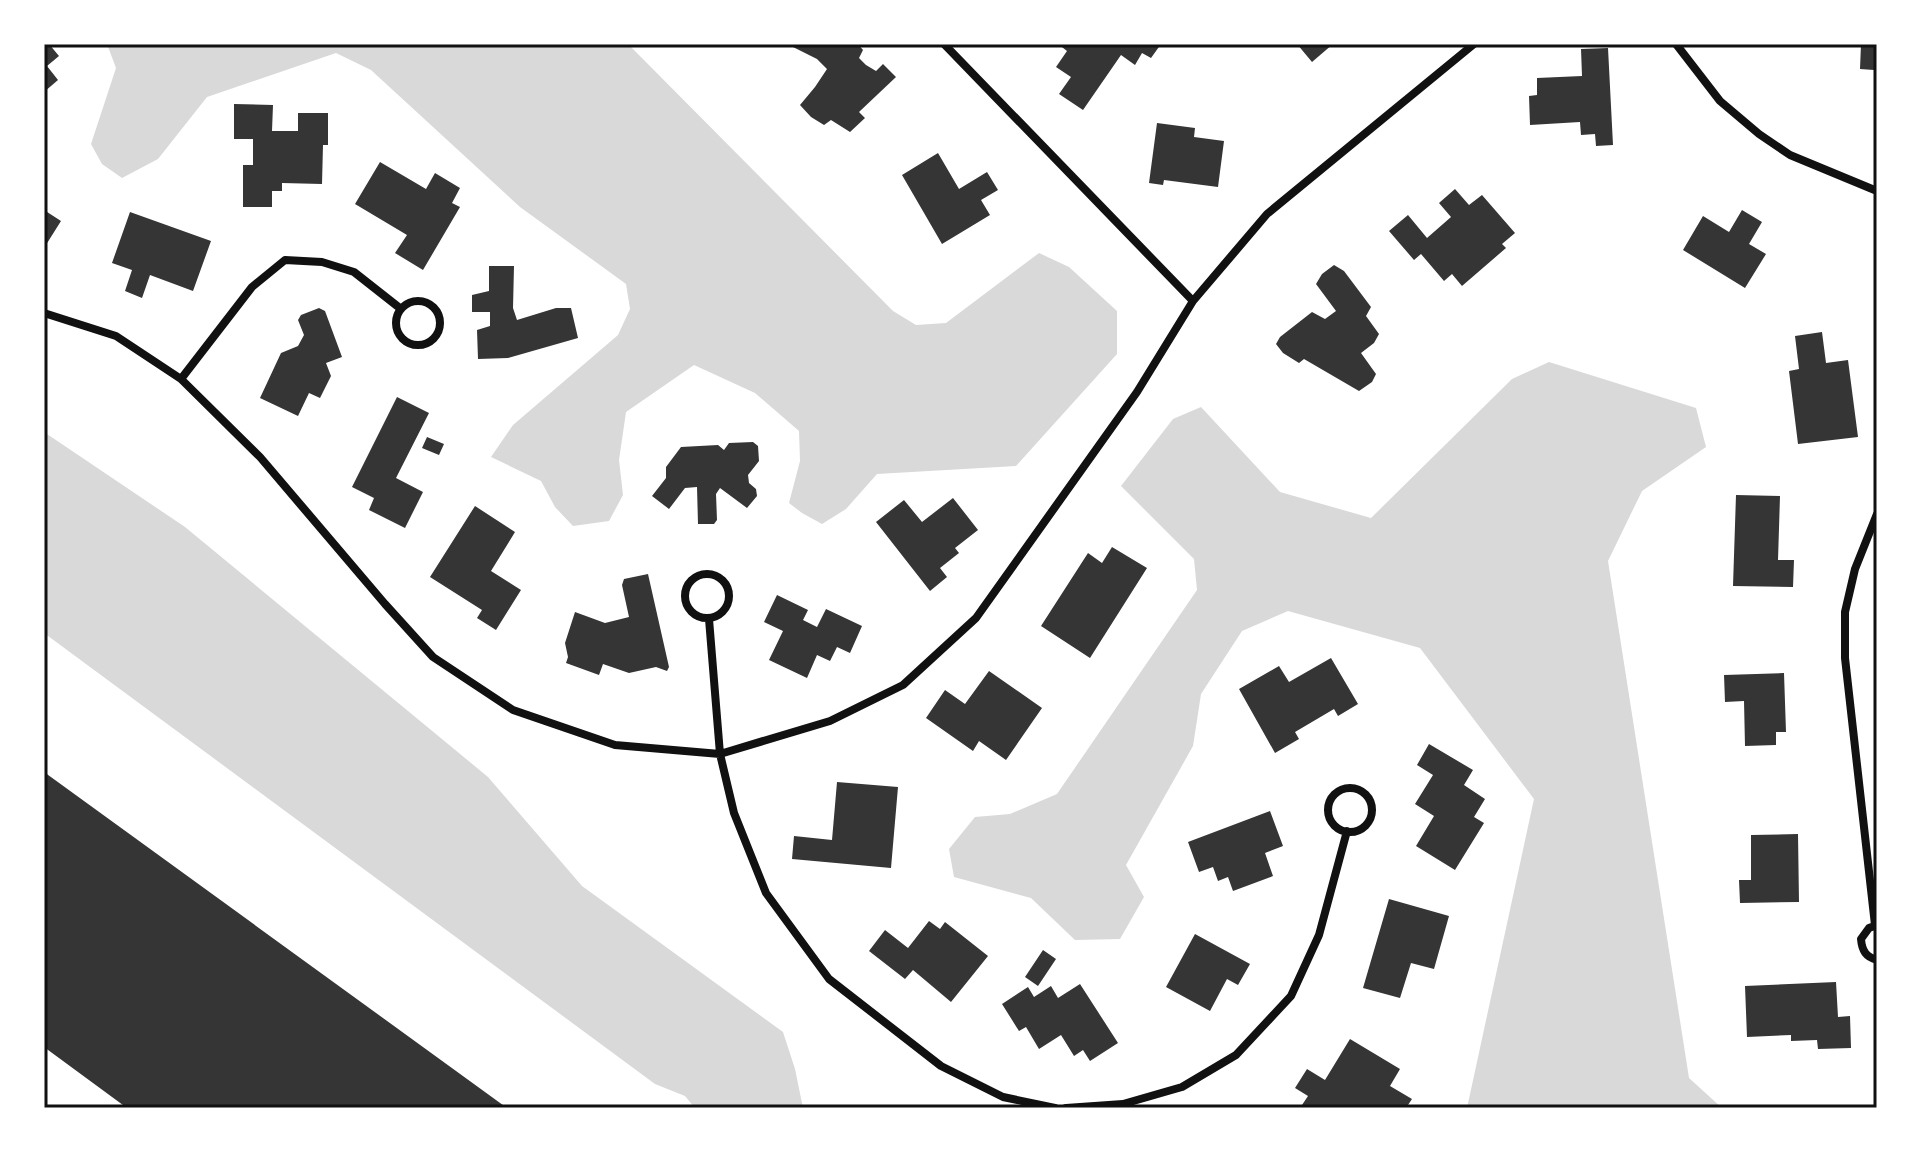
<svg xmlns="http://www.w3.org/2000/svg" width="1921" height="1152" font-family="Karla,sans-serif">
<rect width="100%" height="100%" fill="#fff"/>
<path fill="#d9d9d9" d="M107 44H628L893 311 916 325 946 323 1039 253 1069 267 1117 311V354L1016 466 877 474 846 509 822 524 802 513 789 503 800 461 799 431 755 393 694 365 626 412 619 460 623 495 609 521 573 526 555 507 541 481 491 457 513 425 618 335 630 309 626 284 520 207 371 70 336 53 207 97 158 159 122 178 102 164 91 144 116 68Z
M1549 362 1696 408 1706 447 1642 491 1608 561 1689 1078 1722 1108H1467L1534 799 1420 648 1288 611 1242 631 1201 694 1193 746 1126 865 1144 897 1120 939 1075 940 1031 898 954 877 949 849 975 817 1010 814 1057 794 1197 590 1194 559 1121 486 1173 419 1201 407 1280 492 1371 518 1512 379Z
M44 432 185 527 488 777 582 886 783 1032 795 1069 803 1108H695L685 1096 655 1084 44 633Z"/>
<path fill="#353535" d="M44 44H49L59 56 47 66 58 80 44 92Z
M787 44H858L863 50 859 58 866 65 876 71 883 64 896 77 859 112 865 118 850 132 831 120 824 125 811 117 800 105 815 87 827 69 817 59Z
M1058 44H1161L1151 58 1142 53 1135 65 1121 55 1083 110 1059 94 1071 77 1056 67 1067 51Z
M1297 44H1333L1312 62Z
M1861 44H1877V52H1874V70L1860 69Z
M1608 48 1613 145 1596 146 1595 134 1581 135 1580 122 1530 125 1529 96 1537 95V78L1582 76 1581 49Z
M234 104 273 105 272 131H298V113H328V145H323L322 184 282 183V191H272V207H243V165H253V139H234Z
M1157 123 1195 128 1194 137 1224 141 1218 187 1164 180 1163 185 1149 183Z
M938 153 959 189 987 172 998 190 981 200 990 215 942 244 902 175Z
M380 162 426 189 435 173 460 188 452 203 460 207 423 270 395 253 407 235 355 204Z
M1455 189 1469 205 1482 195 1515 233 1502 244 1506 248 1462 286 1452 274 1444 281 1421 254 1414 260 1389 231 1408 215 1427 238 1451 217 1439 203Z
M44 210 61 221 44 248Z
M1742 210 1762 222 1749 244 1766 254 1745 288 1683 250 1703 216 1729 232Z
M130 212 211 241 193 291 150 275 142 298 125 291 132 270 112 263Z
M1334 265 1344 271 1371 307 1366 316 1379 334 1374 343 1361 353 1376 374 1372 382 1359 391 1304 359 1299 363 1283 353 1276 344 1280 337 1312 312 1325 319 1336 311 1316 284 1322 274Z
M489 266H514L513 308 517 320 556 308H571L578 338 508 358 478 359 477 330 490 326V312H472V295L489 291Z
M319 308 325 311 342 357 326 363 331 376 320 398 309 393 298 416 260 398 281 353 298 346 304 335 298 320 301 315Z
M1822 332 1826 363 1848 360 1858 437 1798 444 1789 371 1799 369 1795 336Z
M397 397 429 413 396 478 423 492 405 528 369 510 374 498 352 487Z
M427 437 444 444 439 455 422 448Z
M753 442 758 446 759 461 748 475 749 483 756 489 757 496 747 508 720 488 716 494 717 520 714 524H698L697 487 685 488 669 509 652 496 666 478V467L681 447 718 445 724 450 729 443Z
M1736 495 1780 496 1778 560H1794L1793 587 1733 586Z
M953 498 978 530 955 548 959 553 940 568 947 577 930 591 876 522 904 500 922 522Z
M475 506 515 532 491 571 521 590 496 630 477 618 482 610 430 577Z
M1112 547 1147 568 1090 658 1041 626 1088 553 1102 563Z
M648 574 669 667 667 671 656 667 629 673 603 664 599 675 566 663 568 657 565 643 575 612 605 623 629 617 622 585 624 579Z
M777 595 808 610 803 620 817 627 826 609 862 626 850 653 837 647 830 661 817 655 807 678 769 660 783 631 764 622Z
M1331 658 1358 704 1338 716 1334 709 1295 732 1299 739 1275 753 1239 689 1279 666 1289 682Z
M989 671 1042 708 1006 760 979 741 973 751 926 718 945 690 965 704Z
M1784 673 1786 732H1776V745L1745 746 1744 701 1725 702 1724 675Z
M1429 744 1473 770 1464 785 1485 799 1474 817 1484 823 1455 870 1416 846 1434 816 1415 804 1433 775 1417 765Z
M44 772 507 1108H127L44 1047Z
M837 782 898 787 891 868 792 859 794 836 832 840Z
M1270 811 1283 846 1265 853 1273 876 1233 891 1228 877 1218 881 1213 867 1199 872 1188 842Z
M1798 834 1799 902 1740 903 1739 880H1751V835Z
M1389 899 1449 916 1434 969 1411 963 1400 998 1363 988Z
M929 921 940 929 945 922 988 956 951 1002 913 970 905 979 869 951 885 930 908 948Z
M1195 934 1250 964 1238 985 1227 979 1210 1011 1166 987Z
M1043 950 1056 959 1038 986 1025 977Z
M1836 982 1838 1017 1850 1016 1851 1048 1818 1049 1817 1040 1791 1041V1035L1747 1037 1745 986Z
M1080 984 1118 1043 1090 1061 1083 1050 1074 1056 1061 1035 1039 1049 1026 1027 1019 1031 1002 1004 1028 987 1034 997 1051 986 1058 998Z
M1350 1039 1400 1069 1390 1086 1412 1099 1406 1108H1300L1308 1096 1295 1088 1307 1069 1325 1080Z"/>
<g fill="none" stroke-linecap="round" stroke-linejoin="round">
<path stroke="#111" stroke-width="8" d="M944 44 1193 301
M1676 44 1720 101 1759 134 1790 155 1877 191
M396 323a22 22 0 1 1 44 0a22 22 0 1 1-44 0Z
M44 313 116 336 181 379 260 457 385 604 433 657 513 710 615 745 720 754 830 721 903 685 976 618 1137 392 1193 301 1267 214 1474 44
M181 379 252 287 285 260 322 262 354 272 401 309
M685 596a22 22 0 1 1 44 0a22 22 0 1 1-44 0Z
M709 619 720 754 734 813 766 893 829 979 941 1066 1003 1097 1055 1108
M1328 810a22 22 0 1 1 44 0a22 22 0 1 1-44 0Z
M1875 925 1845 658V612L1855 569 1877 514
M1877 925 1869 928 1861 939C1862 951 1866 957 1877 960
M1066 1108 1123 1104 1182 1087 1236 1055 1291 996 1319 935 1347 831"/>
</g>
<rect width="1921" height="1152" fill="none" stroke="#ffffff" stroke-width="92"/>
<rect x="46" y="46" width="1829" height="1060" fill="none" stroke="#111" stroke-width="3"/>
</svg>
